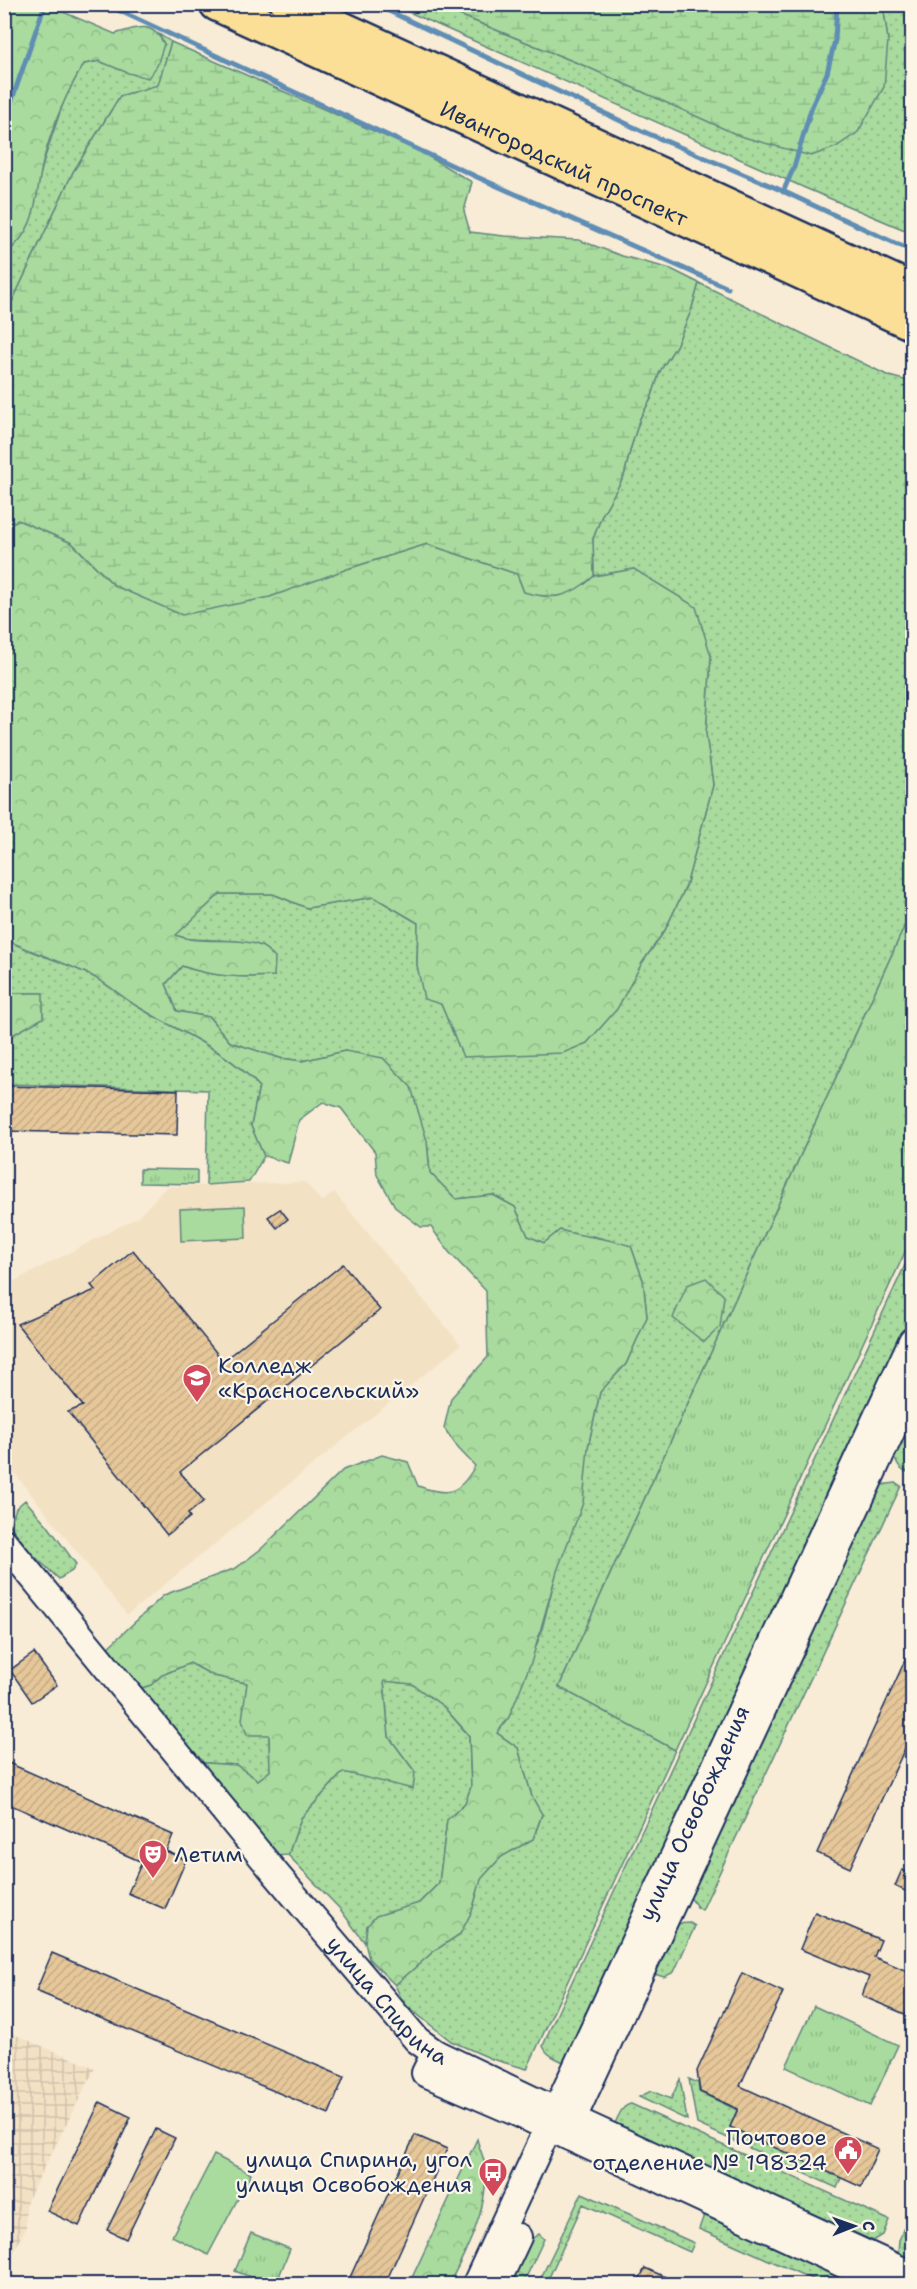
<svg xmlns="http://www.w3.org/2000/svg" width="917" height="2289" font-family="'Shantell Sans',sans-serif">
<defs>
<pattern id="industrial-grid" width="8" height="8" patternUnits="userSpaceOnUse" patternTransform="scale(1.5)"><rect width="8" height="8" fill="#f3e1c4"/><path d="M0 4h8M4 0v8" fill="none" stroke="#d0c1ab"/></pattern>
<pattern id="grass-dots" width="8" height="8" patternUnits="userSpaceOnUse" patternTransform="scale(1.5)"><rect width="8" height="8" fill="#a8db9d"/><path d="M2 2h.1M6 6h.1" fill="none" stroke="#90bc8a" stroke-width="1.8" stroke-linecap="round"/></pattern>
<pattern id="forest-crowns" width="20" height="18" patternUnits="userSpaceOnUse" patternTransform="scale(1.5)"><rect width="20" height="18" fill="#a8db9d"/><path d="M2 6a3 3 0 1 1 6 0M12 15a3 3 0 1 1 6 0" fill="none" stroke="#90bc8a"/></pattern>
<pattern id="wetland-marsh" width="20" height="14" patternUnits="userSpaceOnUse" patternTransform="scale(1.5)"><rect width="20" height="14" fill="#a8db9d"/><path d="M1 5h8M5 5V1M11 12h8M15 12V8" fill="none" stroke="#90bc8a"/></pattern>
<pattern id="park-tufts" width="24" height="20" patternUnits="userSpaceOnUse" patternTransform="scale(1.5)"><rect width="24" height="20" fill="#a8db9d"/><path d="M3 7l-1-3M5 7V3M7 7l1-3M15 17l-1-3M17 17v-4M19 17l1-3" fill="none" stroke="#90bc8a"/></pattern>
<pattern id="building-hatch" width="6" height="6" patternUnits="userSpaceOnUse" patternTransform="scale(1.5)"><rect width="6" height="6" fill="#e6c799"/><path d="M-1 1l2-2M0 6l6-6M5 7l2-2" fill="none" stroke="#c5ab86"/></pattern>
</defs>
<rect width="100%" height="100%" fill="#f8ecd6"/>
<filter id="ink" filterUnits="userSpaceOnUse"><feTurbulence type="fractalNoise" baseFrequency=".0167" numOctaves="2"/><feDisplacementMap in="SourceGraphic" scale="12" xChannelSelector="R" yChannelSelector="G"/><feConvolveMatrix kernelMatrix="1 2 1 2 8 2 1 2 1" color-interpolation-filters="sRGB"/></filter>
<g filter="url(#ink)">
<path fill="#f3e1c4" d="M305 1182 322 1202 334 1192 461 1345 127 1615 5 1461V1286L138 1217 166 1187Z"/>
<path fill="url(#industrial-grid)" d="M5 2019 13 2034 95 2068 26 2203V2227L5 2268Z"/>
<path fill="url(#grass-dots)" stroke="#62857e" stroke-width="1.5" d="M393 5H435L585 66 888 40 883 5H912V45L909 50 912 123V233L805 188Z
M159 34 171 42 158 86 120 96 73 172 5 317V254L10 250 38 183 45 157 67 91 84 64 99 61 106 64 164 44Z
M699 283 889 376 912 382V910L559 1687 675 1750 527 2069 492 2059 451 2041 404 2004 395 1985 434 1951 460 1934 472 1911 481 1879 501 1857 533 1839 542 1815 532 1797 518 1748 497 1733 509 1717 541 1633 588 1447 600 1392 626 1364 647 1317 643 1280 631 1246 593 1236 582 1237 560 1230 544 1243 528 1236 515 1207 493 1195 456 1199 430 1173 427 1141 345 1051 302 1061 280 1058 230 1042 209 1017 177 1011 166 984 182 966C212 977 242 978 274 976L237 941 188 939 175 935 220 894H273L307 908 374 897 418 923 417 965 441 1004 463 1056 642 963 665 930 686 886 713 785 706 734 711 656 634 569 594 576 593 539 602 515 624 476 631 447 640 418 651 399 660 371 676 346 691 311Z
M4 939C32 953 62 961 90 975 109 984 122 998 140 1008 181 1033 226 1050 259 1086L251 1126 264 1156 249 1182 206 1185 208 1090 5 1084V1039L43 1017 42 993H5Z
M912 1250V1317L647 1892 566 2063C557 2059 547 2056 543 2046L550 2029Z
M912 1411V1460L907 1472 902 1470 892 1456Z
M896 1483 901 1486 702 1910 697 1907 687 1893 879 1485Z
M25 1500 48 1526 76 1564 72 1571 59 1579 31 1553 10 1525 16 1508Z
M190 1663 214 1676 247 1683 246 1699 269 1735 270 1771 258 1780 236 1765 193 1762 135 1690 150 1685 162 1675Z
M384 1680 412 1684 443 1706 469 1736 471 1787 465 1803 447 1820 439 1883 419 1903 367 1926 365 1943 340 1909 288 1855 301 1818 343 1772 375 1779 415 1772 389 1737Z
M690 1923 695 1926 674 1972 664 1977 651 1973 674 1924Z
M680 2079 687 2120 639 2097 651 2091 671 2099Z
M689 2079 698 2083 699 2092 737 2110 730 2127 841 2178 837 2188 697 2124Z
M631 2104 889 2220 883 2235 873 2241 614 2125C619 2116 621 2106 631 2104Z
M582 2193 694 2243 690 2252 583 2204 546 2284H538Z
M705 2212 866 2284H823L699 2229Z
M904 2227 912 2231V2261L898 2254 899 2240Z"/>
<path fill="url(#forest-crowns)" stroke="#62857e" stroke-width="1.5" d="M5 4 57 5 63 12 115 34C137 27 152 20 164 44L157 66 148 78 128 73 99 61 84 64C66 93 53 125 44 158 34 196 40 228 5 254Z
M18 520 72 543 115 586 350 568 427 544 517 574 524 592 585 584 594 576 634 569 696 607 711 656 706 734 713 785 686 886 665 930 642 963 617 1009 587 1043 563 1053 463 1057 441 1004 424 999 417 965 418 923 374 897 307 908 273 894H220L176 935C202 946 234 935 261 946 266 948 271 954 275 958L274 976C242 978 212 977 182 966L166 984 177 1011 209 1017 230 1042 280 1058 302 1061 345 1051 383 1058 411 1087 427 1141 430 1173 456 1199 493 1195 515 1207 528 1236 544 1243 560 1230C584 1237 607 1238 631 1246L643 1280 647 1317 626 1364 600 1392 588 1447 583 1503 557 1571 532 1660 509 1717 497 1733 518 1748 532 1797 542 1814 533 1839 501 1857 481 1879 472 1911 460 1934 434 1951 395 1985 369 1959 365 1943 367 1926 376 1916 419 1903 439 1883 447 1820 465 1803 471 1787 469 1735 443 1706 412 1684 384 1681 389 1737 415 1772 413 1789 343 1772 301 1818 288 1855 272 1856 193 1762 236 1765 258 1780 270 1771 269 1735H247L242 1720 247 1683 214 1676 190 1663 162 1675 151 1685 135 1690 106 1649 164 1595 236 1568 261 1549 343 1470 382 1455 408 1462 418 1486C449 1497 459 1494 475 1466L458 1448 444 1428 451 1398 488 1357 486 1291 449 1252 431 1227H421L396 1208 377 1175 375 1152 341 1108 323 1102 299 1120 288 1163 264 1156 251 1126 259 1086C226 1049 181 1033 140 1008 122 998 109 984 90 975 62 961 32 953 5 939L4 526Z
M5 993H43V1018L5 1039Z
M706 1278 724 1296 720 1327 704 1342 673 1318 687 1285Z
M477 2139C479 2148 484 2157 485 2166 490 2206 467 2250 449 2284H409Z
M539 2234 544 2239 523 2284H510L533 2238Z"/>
<path fill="url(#wetland-marsh)" stroke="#62857e" stroke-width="1.5" d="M435 5H883L888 40 884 87 858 132 836 147 811 156 740 136 585 66Z
M171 42 419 151 472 182 464 211 470 232 504 236 579 240 622 256 671 269 699 283 691 311 676 346 660 371 651 399 640 418 631 447 624 476 602 515 593 539 594 576C570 597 555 601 524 592L517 574 427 544 350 568 270 597 182 615 115 586 72 543 18 520 5 526V317L73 172 120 96 158 85Z"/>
<path fill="url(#park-tufts)" stroke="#62857e" stroke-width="1.5" d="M912 910V1237L675 1750 559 1687Z
M140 1169 197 1170V1184L140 1183Z
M814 2006 898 2045 870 2106 786 2067Z
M251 2233 290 2249 276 2284H268L235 2271Z"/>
<path fill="#a8db9d" stroke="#62857e" stroke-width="1.5" d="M245 1206 246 1238 181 1241 180 1209Z
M214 2155 251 2174 208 2255 172 2236Z"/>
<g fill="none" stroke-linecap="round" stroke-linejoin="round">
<path stroke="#5f8db4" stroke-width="5" d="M105 4 477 177 728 288
M374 4 642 131 776 188 912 251
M4 123 45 4
M783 192 794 167 812 106 827 73 835 40 837 4"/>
</g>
<path fill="url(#building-hatch)" stroke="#1b2f5e" stroke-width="1.5" d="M4 1086 178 1090 177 1135 4 1131Z
M280 1209 288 1219 277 1228 268 1217Z
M133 1250 223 1361 343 1264 380 1310 180 1472 204 1501 188 1514 190 1517 167 1535 68 1412 83 1406 17 1324 95 1290 91 1285Z
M912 1645V1733L850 1868 817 1853Z
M34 1653 57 1685 32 1702 10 1670Z
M4 1761 173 1835 166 1851 186 1860 165 1909 128 1893 142 1862 4 1802Z
M902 1870 912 1875V1881L907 1892 895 1886Z
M815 1912 881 1940 874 1957 912 1973V2017L862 1996 869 1977 800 1949Z
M52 1953 344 2077 329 2114 36 1991Z
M742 1973 783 1992 740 2086 878 2149 861 2187 730 2127 738 2109 700 2092 697 2071Z
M100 2102 131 2117 79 2226 47 2211Z
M156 2129 175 2138 126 2239 107 2230Z
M415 2135 447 2149 423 2200 385 2284H347Z
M645 2268 681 2284H637Z"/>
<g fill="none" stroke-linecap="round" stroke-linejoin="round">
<g stroke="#1b2f5e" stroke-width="30">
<g id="minor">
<path id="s1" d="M4 1542 276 1874 417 2040 435 2053 573 2119 912 2275"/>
<path d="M435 2053 425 2073 513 2111 886 2284"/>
<path d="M566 2133 912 1387"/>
<path id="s2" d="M476 2284 912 1341"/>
<path d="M496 2284 518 2237"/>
</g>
</g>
<g stroke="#1b2f5e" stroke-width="38">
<g id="highway">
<path id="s3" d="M217 4 912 323"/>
<path d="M288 4 912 290"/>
</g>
</g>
<use href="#minor" stroke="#fcf5e5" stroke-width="26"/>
<use href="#highway" stroke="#fbdf96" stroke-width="33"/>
</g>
</g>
<defs>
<g id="university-pin" transform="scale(1.5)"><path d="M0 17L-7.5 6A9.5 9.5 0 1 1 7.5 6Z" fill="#d1495b" stroke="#fcf5e5"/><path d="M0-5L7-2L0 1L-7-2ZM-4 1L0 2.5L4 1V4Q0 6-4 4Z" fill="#fff"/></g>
<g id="theatre-pin" transform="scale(1.5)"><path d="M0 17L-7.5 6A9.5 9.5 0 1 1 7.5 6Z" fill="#d1495b" stroke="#fcf5e5"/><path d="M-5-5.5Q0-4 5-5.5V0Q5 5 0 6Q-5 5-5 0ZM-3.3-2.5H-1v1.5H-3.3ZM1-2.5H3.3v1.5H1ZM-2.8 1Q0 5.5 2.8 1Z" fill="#fff"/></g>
<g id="civic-pin" transform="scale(1.5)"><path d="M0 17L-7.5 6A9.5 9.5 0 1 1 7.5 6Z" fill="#d1495b" stroke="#fcf5e5"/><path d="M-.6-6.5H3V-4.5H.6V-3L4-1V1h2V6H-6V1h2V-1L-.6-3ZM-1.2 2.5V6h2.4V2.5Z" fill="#fff"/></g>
<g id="bus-pin" transform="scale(1.5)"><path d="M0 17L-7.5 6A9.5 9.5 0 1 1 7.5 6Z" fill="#d1495b" stroke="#fcf5e5"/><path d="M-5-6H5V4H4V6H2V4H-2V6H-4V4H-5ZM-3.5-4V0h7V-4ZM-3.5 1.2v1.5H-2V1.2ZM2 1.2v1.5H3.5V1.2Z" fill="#fff"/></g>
</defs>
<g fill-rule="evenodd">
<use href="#university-pin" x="197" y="1378"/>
<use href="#theatre-pin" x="153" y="1854"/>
<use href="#civic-pin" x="848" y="2150"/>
<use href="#bus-pin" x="493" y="2172"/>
</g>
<g text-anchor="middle" stroke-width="4.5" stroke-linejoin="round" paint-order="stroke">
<g font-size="22" fill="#1b2f5e" stroke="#fcf5e5">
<text dy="8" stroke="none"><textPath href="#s3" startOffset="382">Ивангородский проспект</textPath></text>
<text dy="8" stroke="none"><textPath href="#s2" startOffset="519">улица Освобождения</textPath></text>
<text dy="8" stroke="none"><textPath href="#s1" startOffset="598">улица Спирина</textPath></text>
</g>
<g font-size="22" fill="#1b2f5e" stroke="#fcf5e5" text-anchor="start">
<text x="218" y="1373">Колледж<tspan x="218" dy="25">«Красносельский»</tspan></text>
<text x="174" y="1862">Летим</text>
<text x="827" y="2145" text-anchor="end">Почтовое<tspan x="827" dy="25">отделение № 198324</tspan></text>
<text x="472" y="2167" text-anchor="end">улица Спирина, угол<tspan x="472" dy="25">улицы Освобождения</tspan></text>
</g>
</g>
<rect width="917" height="2289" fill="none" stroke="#fcf5e5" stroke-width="24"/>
<rect x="12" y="12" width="893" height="2265" fill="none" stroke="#1b2f5e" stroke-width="2" filter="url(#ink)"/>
<g transform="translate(854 2226) rotate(89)" stroke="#fcf5e5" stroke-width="4.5" paint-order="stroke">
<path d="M0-4.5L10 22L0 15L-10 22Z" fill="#1b2f5e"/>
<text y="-9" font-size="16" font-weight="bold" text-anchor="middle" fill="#1b2f5e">С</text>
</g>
</svg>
